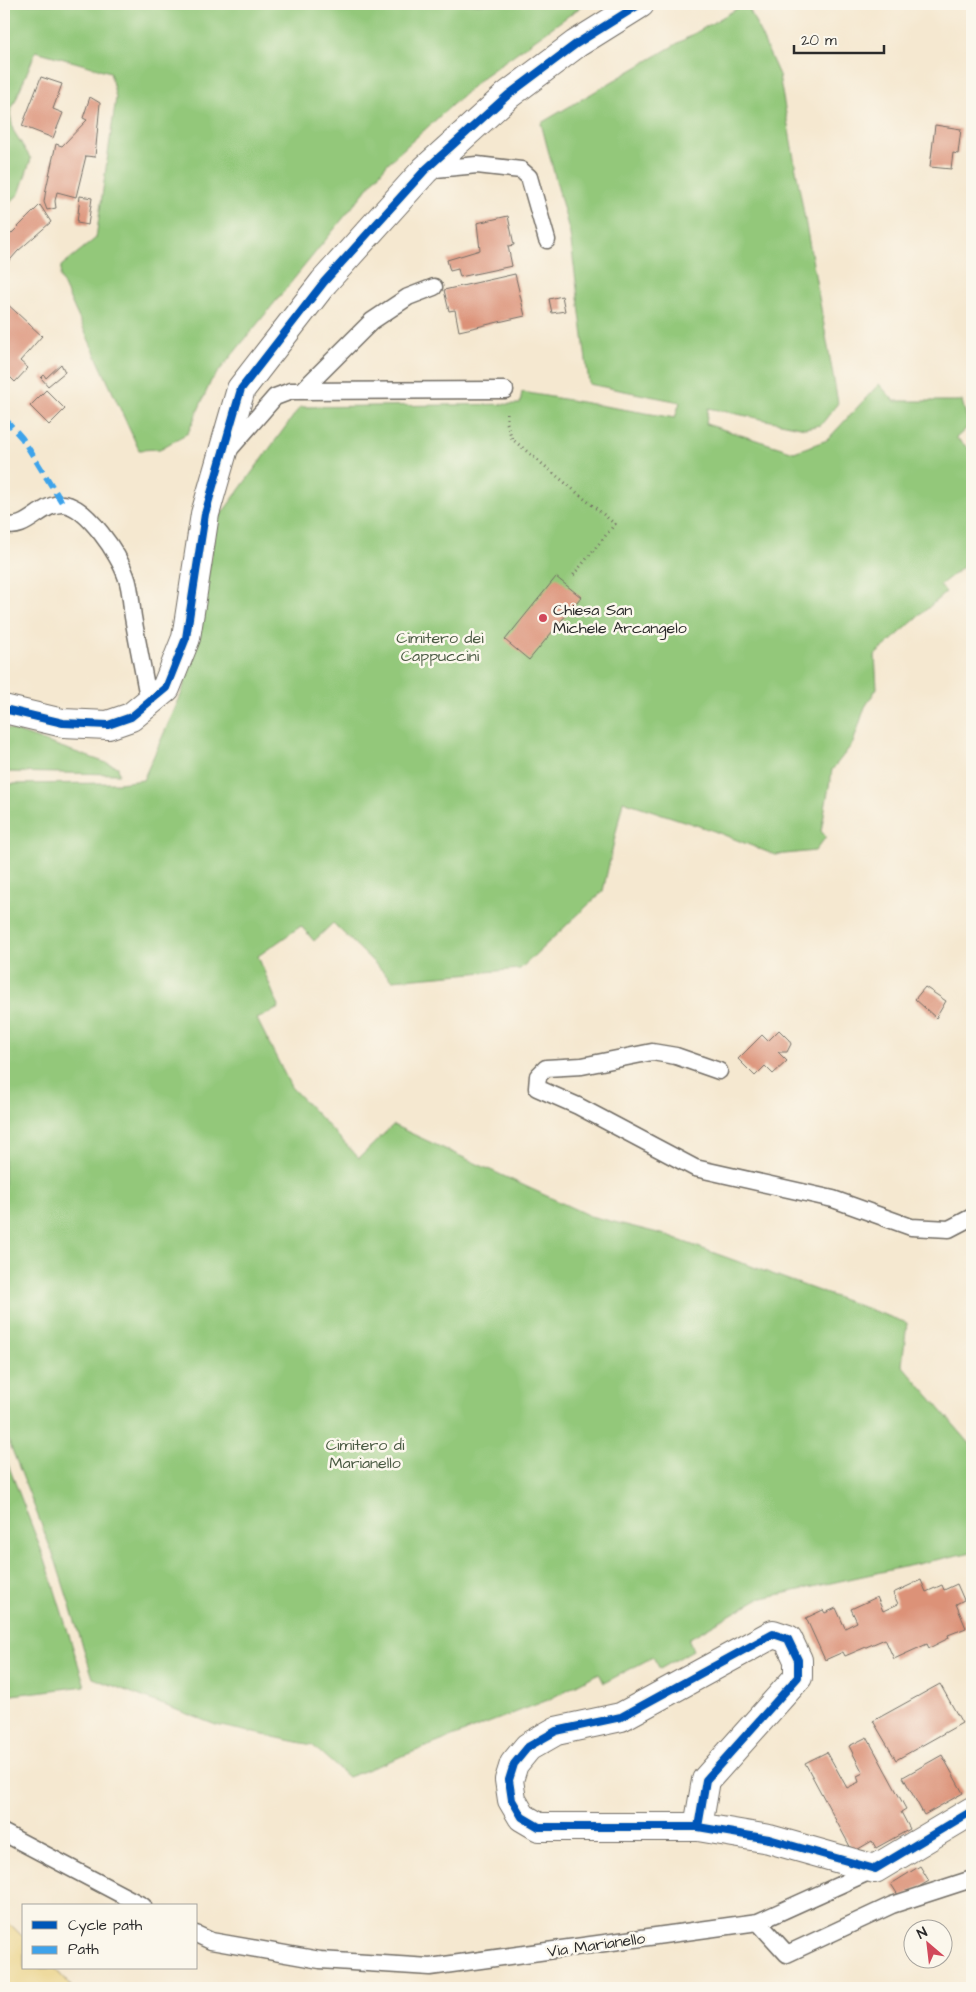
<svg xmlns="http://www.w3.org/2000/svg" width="976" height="1992" font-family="'Architects Daughter',sans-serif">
<rect width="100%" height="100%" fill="#fbf7ec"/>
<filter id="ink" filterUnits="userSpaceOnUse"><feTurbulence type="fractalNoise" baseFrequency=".02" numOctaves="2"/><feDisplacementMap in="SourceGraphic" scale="10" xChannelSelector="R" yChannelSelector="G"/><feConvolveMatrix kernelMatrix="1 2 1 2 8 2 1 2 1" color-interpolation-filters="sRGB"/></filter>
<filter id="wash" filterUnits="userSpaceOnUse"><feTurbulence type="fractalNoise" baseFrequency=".0096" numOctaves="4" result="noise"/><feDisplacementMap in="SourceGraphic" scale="20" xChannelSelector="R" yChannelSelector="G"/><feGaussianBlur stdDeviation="1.12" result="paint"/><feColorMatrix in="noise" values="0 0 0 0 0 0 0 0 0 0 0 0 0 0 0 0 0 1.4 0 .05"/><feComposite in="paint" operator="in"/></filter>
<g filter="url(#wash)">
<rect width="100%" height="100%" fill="#f5e8d0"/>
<path fill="#93c87a" stroke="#5f7a52" d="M4 4H585L484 76 388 163 211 381 188 433 160 449 139 450 60 277 61 266 96 238 116 98 110 72 36 51 10 113 13 130 31 159 19 194 4 208Z
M745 4H747L779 75 838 403 821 425 805 428 708 408 706 424 794 452 827 440 879 384 894 401H962L969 426 956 438 972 451V560L940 585 946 592 875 655 877 688 865 707 853 743 832 770 821 831 826 837 815 851 775 855 714 831 623 801 603 891 520 969 392 980 333 923 314 941 301 926 258 956 279 1008 257 1019 291 1087 359 1158 393 1125 590 1216 662 1234 907 1323 902 1365 972 1446V1552L758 1599 688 1639 693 1650 660 1669 653 1657 604 1683 599 1673 548 1700 348 1777 312 1745 216 1725 93 1678 56 1562 4 1429V784L119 783 143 780 181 695 198 636 217 520 300 407 520 404 522 392 675 418 680 402 589 384 570 234 541 123Z
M4 727 118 767 119 774 4 772Z
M4 1454 47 1565 85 1686 4 1696Z"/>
<path fill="#eeda9e" stroke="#8c8264" d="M4 1918 24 1938V1968H54L73 1988H4Z"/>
<g id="blocks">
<path fill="#dc9278" d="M41 77 62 84 53 109 63 113 53 138 22 126Z
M90 97 100 103 95 157 86 156 76 197 57 192 55 201 56 208 47 210 44 202 46 189 56 144 62 146 87 120 83 118Z
M935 125 961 129 958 154 953 153 951 169 930 167Z
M80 196 92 198 88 225 77 223Z
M40 205 51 222 18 251 4 267V241Z
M508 216 514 245 508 246 512 266 460 277 458 269 450 271 447 260 480 250 477 223Z
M515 274 525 316 459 331 455 310 449 311 444 290Z
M562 296 565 311 552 313 549 299Z
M4 301 42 336 20 361 28 368 15 382 4 371Z
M61 364 65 372 48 386 41 378 44 375 46 378Z
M46 390 65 409 49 425 30 406Z
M556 577 581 597 529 660 505 640Z
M925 987 946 1001 936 1018 915 999Z
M779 1030 789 1040 791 1044 787 1052H778L787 1061 773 1074 765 1066 755 1076 738 1059 762 1035 768 1041Z
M921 1580 926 1592 942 1585 944 1590 957 1584 964 1600 956 1604 966 1628 948 1635 949 1638 929 1648 927 1644 894 1659 885 1639 845 1656 843 1652 825 1660 806 1618 823 1610 825 1613 836 1608 845 1628 857 1622 851 1609 877 1597 883 1611 898 1604 893 1593Z
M940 1684 962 1723 896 1760 873 1721Z
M867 1737 906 1809 901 1812 910 1829 876 1848 872 1841 853 1852 805 1763 827 1752 847 1788 859 1782 857 1776 863 1773 849 1746Z
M942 1755 963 1793 924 1815 903 1777Z
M920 1866 929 1881 900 1898 891 1884Z"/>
</g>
</g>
<g filter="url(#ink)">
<use href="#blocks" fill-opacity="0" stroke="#726d65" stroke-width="1"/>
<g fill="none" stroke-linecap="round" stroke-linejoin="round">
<g stroke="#726d65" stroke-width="19">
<path id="lane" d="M425 170 477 165 521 170 529 177 547 240
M304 389 372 321 408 297 434 287
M228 451 275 397 291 391 505 390
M4 524C26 533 40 503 63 504 87 506 119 555 126 576 131 588 131 604 133 617 138 646 144 674 149 703
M719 1071 676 1056 652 1052 582 1066 546 1068 538 1076 537 1088 578 1106 695 1168 833 1199 911 1227 949 1229 972 1217
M4 1833 143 1906
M758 1922 787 1954 892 1905 972 1879
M196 1934 211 1941 320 1960 430 1967 758 1922 875 1869"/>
</g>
<g stroke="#726d65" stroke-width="30">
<path id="street" d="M4 709 63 723 108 725 131 717 166 688 186 638 205 514 241 389 324 282 425 170 508 95 576 44 640 4
M698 1827 706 1780 798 1677V1660L788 1639 773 1634 621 1717 556 1731 528 1747 514 1764 509 1780 512 1800 522 1817 539 1827H698L769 1839 875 1869 972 1811"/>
</g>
<path stroke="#726d65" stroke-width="3" stroke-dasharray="1 4" stroke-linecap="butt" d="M507 413V423L512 439 615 524 571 578"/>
<use href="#lane" stroke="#fff" stroke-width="16"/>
<use href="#street" stroke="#fff" stroke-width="28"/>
<path stroke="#3ea3eb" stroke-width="6" stroke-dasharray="12 6" stroke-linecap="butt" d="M4 418 22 438 63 504"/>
<g stroke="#fbf7ec" stroke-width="11">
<path id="cycleway" d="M4 709 63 723 108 725 131 717 166 688 186 638 205 514 241 389 324 282 425 170 508 95 576 44 640 4
M698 1827 706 1780 798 1677V1660L788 1639 773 1634 621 1717 556 1731 528 1747 514 1764 509 1780 512 1800 522 1817 539 1827H698L769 1839 875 1869 972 1811"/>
</g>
<use href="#cycleway" stroke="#0057b8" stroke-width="8"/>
</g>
</g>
<circle fill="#d1495b" stroke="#fbf7ec" stroke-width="2" cx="543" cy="618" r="5"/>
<g text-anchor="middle" stroke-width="5" stroke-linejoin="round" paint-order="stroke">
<g font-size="16" fill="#2b2b2b" stroke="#fbf7ec" text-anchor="start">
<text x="553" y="615">Chiesa San<tspan x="553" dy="18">Michele Arcangelo</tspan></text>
</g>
<g font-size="16" fill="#4a5a43" stroke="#fbf7ec">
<text x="440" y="643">Cimitero dei<tspan x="440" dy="18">Cappuccini</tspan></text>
<text x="365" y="1450">Cimitero di<tspan x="365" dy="18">Marianello</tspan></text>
</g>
<g font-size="16" fill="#2b2b2b" stroke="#fbf7ec">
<text transform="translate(596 1944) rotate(-8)" y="6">Via Marianello</text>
</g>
</g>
<rect width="976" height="1992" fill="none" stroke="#fbf7ec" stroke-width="20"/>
<rect x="22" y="1904" width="175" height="65" fill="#fbf7ec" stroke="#a8a59f"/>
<rect x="32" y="1921" width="25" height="8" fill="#0057b8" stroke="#a8a59f"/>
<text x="68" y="1930" font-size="15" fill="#2b2b2b">Cycle path</text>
<rect x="32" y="1946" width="25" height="8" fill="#3ea3eb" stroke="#a8a59f"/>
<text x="68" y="1954" font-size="15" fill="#2b2b2b">Path</text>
<g transform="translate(928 1944) rotate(332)"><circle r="24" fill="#fbf7ec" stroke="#a8a59f"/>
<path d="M0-4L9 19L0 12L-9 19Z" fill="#d1495b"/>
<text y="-8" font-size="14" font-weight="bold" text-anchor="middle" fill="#2b2b2b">N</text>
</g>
<path d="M794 45v8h90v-8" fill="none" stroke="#2b2b2b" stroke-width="2.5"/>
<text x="801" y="45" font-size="15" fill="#2b2b2b" stroke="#fbf7ec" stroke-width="4" paint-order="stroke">20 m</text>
</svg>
